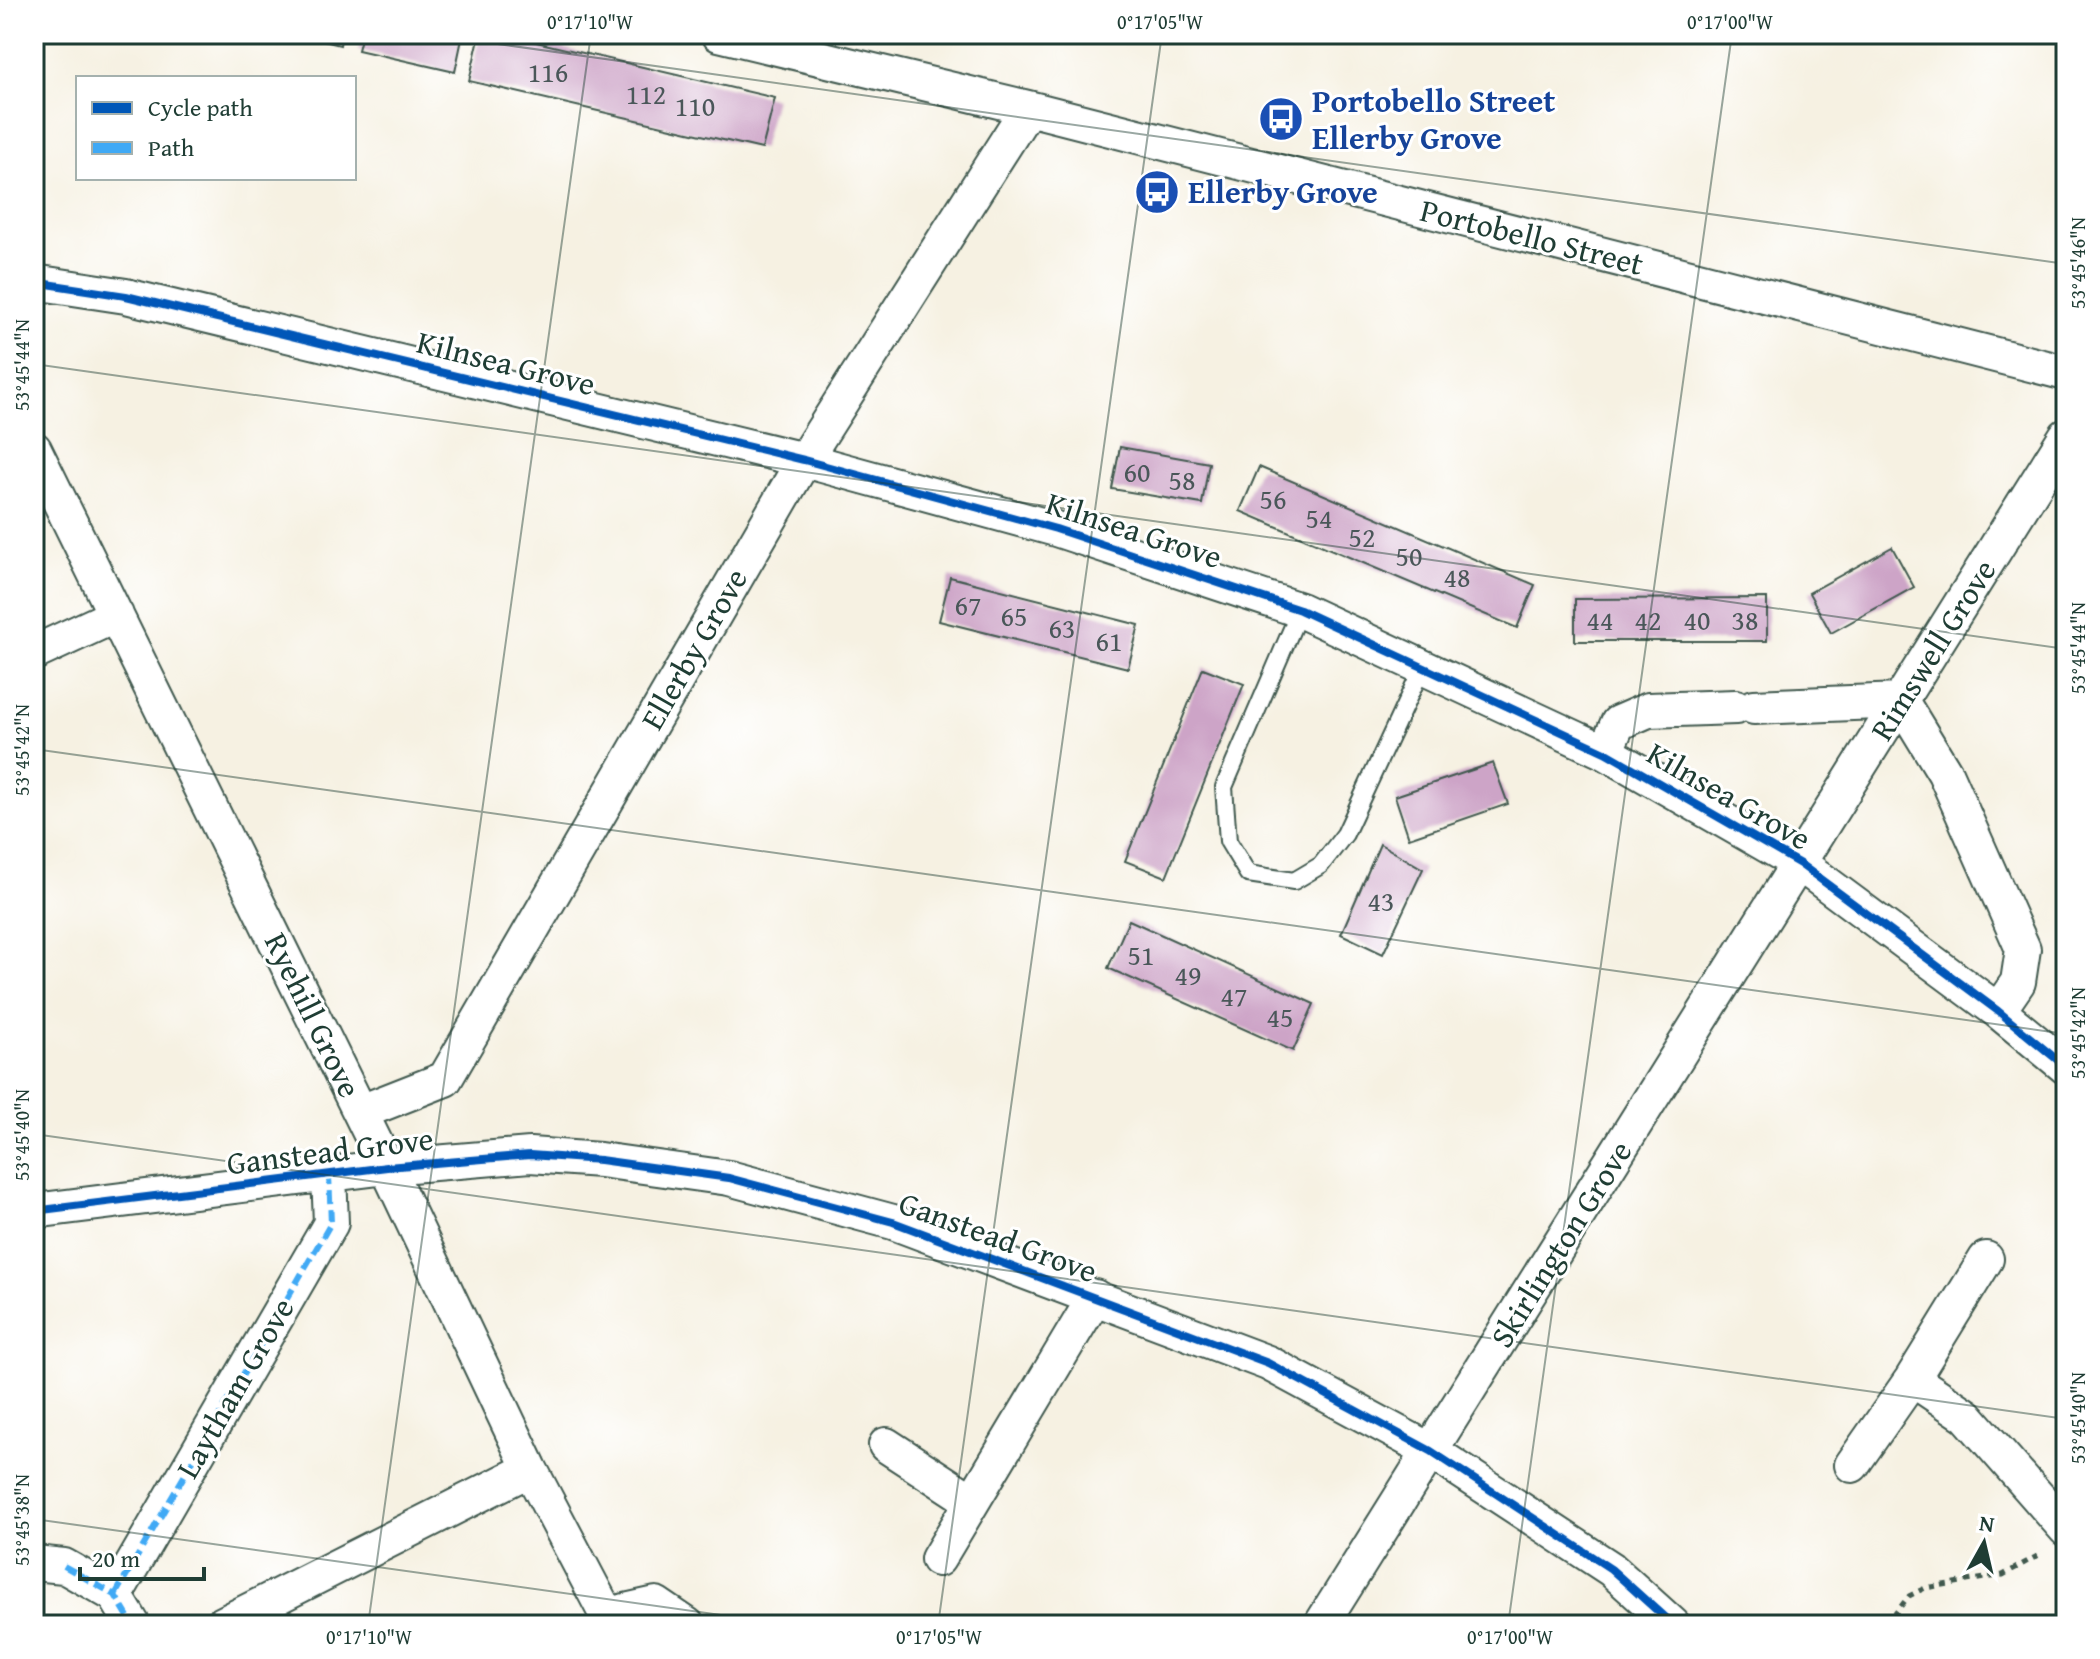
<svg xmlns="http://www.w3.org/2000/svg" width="2100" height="1659" font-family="'Gentium Book Plus',serif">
<rect width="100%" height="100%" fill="#fff"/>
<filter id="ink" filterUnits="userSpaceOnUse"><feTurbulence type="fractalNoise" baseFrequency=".0125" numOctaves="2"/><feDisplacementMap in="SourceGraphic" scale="16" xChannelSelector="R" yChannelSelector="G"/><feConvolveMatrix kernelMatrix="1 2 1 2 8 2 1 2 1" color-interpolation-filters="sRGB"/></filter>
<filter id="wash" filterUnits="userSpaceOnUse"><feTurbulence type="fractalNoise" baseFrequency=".006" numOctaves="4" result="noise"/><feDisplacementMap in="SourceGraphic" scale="32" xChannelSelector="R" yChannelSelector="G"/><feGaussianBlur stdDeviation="1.8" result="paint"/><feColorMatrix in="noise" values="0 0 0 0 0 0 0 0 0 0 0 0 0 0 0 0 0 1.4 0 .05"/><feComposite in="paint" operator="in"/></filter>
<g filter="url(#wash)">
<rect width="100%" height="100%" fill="#f6f1e2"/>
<g id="blocks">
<path fill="#cda4c7" d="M296 34H342L340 45Z
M362 34H463L455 72 358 50Z
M480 34H502L775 98 762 149 469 81Z
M1120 447 1209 463 1202 504 1112 489Z
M1259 467 1535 585 1517 628 1240 511Z
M1892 547 1914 587 1831 633 1809 593Z
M950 577 1139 625 1128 668 939 621Z
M1767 598V641H1575V599Z
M1203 668 1244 684 1166 877 1125 861Z
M1493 763 1508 804 1409 838 1395 796Z
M1380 844 1423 869 1383 954 1341 934Z
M1129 920 1314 1004 1293 1051 1108 968Z"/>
</g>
</g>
<g filter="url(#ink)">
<use href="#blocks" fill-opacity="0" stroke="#3f584e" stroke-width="2"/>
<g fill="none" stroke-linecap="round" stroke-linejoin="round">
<g stroke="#3f584e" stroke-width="20">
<path id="lane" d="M1300 610 1224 787 1228 841 1248 874 1294 881 1321 865 1345 834 1423 666"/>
</g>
<g stroke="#3f584e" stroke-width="38">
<path id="street" d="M719 34 1028 108 2066 373
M34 282 126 296 804 460 1056 529 1300 610 1605 752 1800 864 1998 1011 2066 1067
M34 449 387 1167 530 1469 612 1625
M34 653 116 615
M1754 707 1901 701 1945 773 2023 949 2018 982 1998 1011
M1605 752 1618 723 1648 710 1736 707
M361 1112 445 1079 804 460 1028 108
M34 1211 387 1167 530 1155 600 1160 729 1178 893 1222 1268 1363 1431 1451 1611 1569 1673 1625
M1912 1379 1967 1416 2066 1529
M886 1445 972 1501
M1852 1465 1912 1379 1986 1259
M938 1559 1095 1297
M34 1563 64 1566 115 1595 133 1625
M115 1595 331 1223 329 1174
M607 1615 656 1604 687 1625
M221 1625 530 1469
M1321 1625 2066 436"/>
</g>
<path stroke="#3f584e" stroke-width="5" stroke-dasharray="6 6" stroke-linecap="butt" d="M1886 1625 1909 1596 1925 1588 2003 1575 2039 1555"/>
<use href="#lane" stroke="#fff" stroke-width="16"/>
<use href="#street" stroke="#fff" stroke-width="34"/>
<path stroke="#3fa9f5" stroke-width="6" stroke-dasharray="12 6" stroke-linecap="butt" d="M64 1566 115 1595 133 1625
M115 1595 331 1223 329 1174"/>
<g stroke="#fff" stroke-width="13">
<path id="cycleway" d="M34 282 126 296 804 460 1056 529 1300 610 1605 752 1800 864 1998 1011 2066 1067
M34 1211 387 1167 530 1155 600 1160 729 1178 893 1222 1268 1363 1431 1451 1611 1569 1673 1625"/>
</g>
<use href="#cycleway" stroke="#0057b8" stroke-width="8"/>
</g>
</g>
<path fill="none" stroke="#1f3d34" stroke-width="2" stroke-opacity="0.45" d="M427 34 2066 264M34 364 2066 649M34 749 2066 1034M34 1134 2066 1419M34 1519 792 1625M368 1625 591 34M938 1625 1162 34M1508 1625 1732 34"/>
<defs>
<g id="bus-disc" transform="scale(2.3)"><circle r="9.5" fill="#1a4fb4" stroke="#fff"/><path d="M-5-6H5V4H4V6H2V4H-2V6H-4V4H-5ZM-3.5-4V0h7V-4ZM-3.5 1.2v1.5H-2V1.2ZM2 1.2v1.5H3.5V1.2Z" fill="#fff"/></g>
</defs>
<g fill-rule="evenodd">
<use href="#bus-disc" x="1281" y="119"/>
<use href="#bus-disc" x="1157" y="192"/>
</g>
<g text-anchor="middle" stroke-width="6" stroke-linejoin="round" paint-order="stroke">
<g font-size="28" fill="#4a5759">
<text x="548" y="82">116</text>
<text x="646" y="104">112</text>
<text x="695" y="116">110</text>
<text x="1137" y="482">60</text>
<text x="1182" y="490">58</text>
<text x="1273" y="509">56</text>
<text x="1319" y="528">54</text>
<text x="1362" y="547">52</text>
<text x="1409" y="566">50</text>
<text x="1457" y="587">48</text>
<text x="968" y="615">67</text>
<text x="1014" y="626">65</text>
<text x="1600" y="630">44</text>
<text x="1648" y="630">42</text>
<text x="1697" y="630">40</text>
<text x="1745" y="630">38</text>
<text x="1062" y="638">63</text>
<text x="1109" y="651">61</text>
<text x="1381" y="911">43</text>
<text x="1141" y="965">51</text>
<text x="1188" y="985">49</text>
<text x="1234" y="1006">47</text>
<text x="1280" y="1027">45</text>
</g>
<g font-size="32" font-weight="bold" fill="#164399" stroke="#fff" text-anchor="start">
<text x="1312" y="112">Portobello Street<tspan x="1312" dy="37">Ellerby Grove</tspan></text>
<text x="1188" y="203">Ellerby Grove</text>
</g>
<g font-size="32" fill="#1f3d34" stroke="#fff">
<text transform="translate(1532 237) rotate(14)" y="11">Portobello Street</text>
<text transform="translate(506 363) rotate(14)" y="11">Kilnsea Grove</text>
<text transform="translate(1134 530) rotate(18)" y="11">Kilnsea Grove</text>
<text transform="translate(694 649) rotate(-60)" y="11">Ellerby Grove</text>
<text transform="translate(1933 650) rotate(-58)" y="11">Rimswell Grove</text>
<text transform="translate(1729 796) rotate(30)" y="11">Kilnsea Grove</text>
<text transform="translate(313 1015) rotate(64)" y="11">Ryehill Grove</text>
<text transform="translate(330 1151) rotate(-7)" y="11">Ganstead Grove</text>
<text transform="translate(998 1237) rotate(20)" y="11">Ganstead Grove</text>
<text transform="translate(1561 1244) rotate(-58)" y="11">Skirlington Grove</text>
<text transform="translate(235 1388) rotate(-60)" y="11">Laytham Grove</text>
</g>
</g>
<rect width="2100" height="1659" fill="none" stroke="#fff" stroke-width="88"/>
<rect x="76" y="76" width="280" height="104" fill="#ffffff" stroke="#a5b1ae" stroke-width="2"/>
<rect x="92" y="102" width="40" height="12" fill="#0057b8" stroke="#a5b1ae" stroke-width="2"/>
<text x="148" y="116" font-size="24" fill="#1f3d34">Cycle path</text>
<rect x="92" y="142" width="40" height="12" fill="#3fa9f5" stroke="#a5b1ae" stroke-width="2"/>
<text x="148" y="156" font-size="24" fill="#1f3d34">Path</text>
<g transform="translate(1984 1543) rotate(8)" stroke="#ffffff" stroke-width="6" paint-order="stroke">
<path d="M0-6L14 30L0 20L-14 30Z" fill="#1f3d34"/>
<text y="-12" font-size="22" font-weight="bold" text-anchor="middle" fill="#1f3d34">N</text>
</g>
<path d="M80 1567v12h124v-12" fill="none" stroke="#1f3d34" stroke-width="4"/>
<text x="92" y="1567" font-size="24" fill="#1f3d34" stroke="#ffffff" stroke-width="6" paint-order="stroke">20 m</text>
<rect x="44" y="44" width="2012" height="1571" fill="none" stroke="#1f3d34" stroke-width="3"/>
<g font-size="20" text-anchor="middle" fill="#1f3d34">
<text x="590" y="29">0°17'10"W</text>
<text x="1160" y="29">0°17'05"W</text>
<text x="1730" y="29">0°17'00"W</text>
<text transform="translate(2078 263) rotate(-90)" y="7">53°45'46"N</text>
<text transform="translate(22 365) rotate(-90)" y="7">53°45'44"N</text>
<text transform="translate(2078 648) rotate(-90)" y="7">53°45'44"N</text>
<text transform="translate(22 750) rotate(-90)" y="7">53°45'42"N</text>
<text transform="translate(2078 1033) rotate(-90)" y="7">53°45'42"N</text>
<text transform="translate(22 1135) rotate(-90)" y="7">53°45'40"N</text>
<text transform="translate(2078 1418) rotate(-90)" y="7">53°45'40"N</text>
<text transform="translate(22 1520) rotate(-90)" y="7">53°45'38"N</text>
<text x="369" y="1644">0°17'10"W</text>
<text x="939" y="1644">0°17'05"W</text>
<text x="1510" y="1644">0°17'00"W</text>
</g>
</svg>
